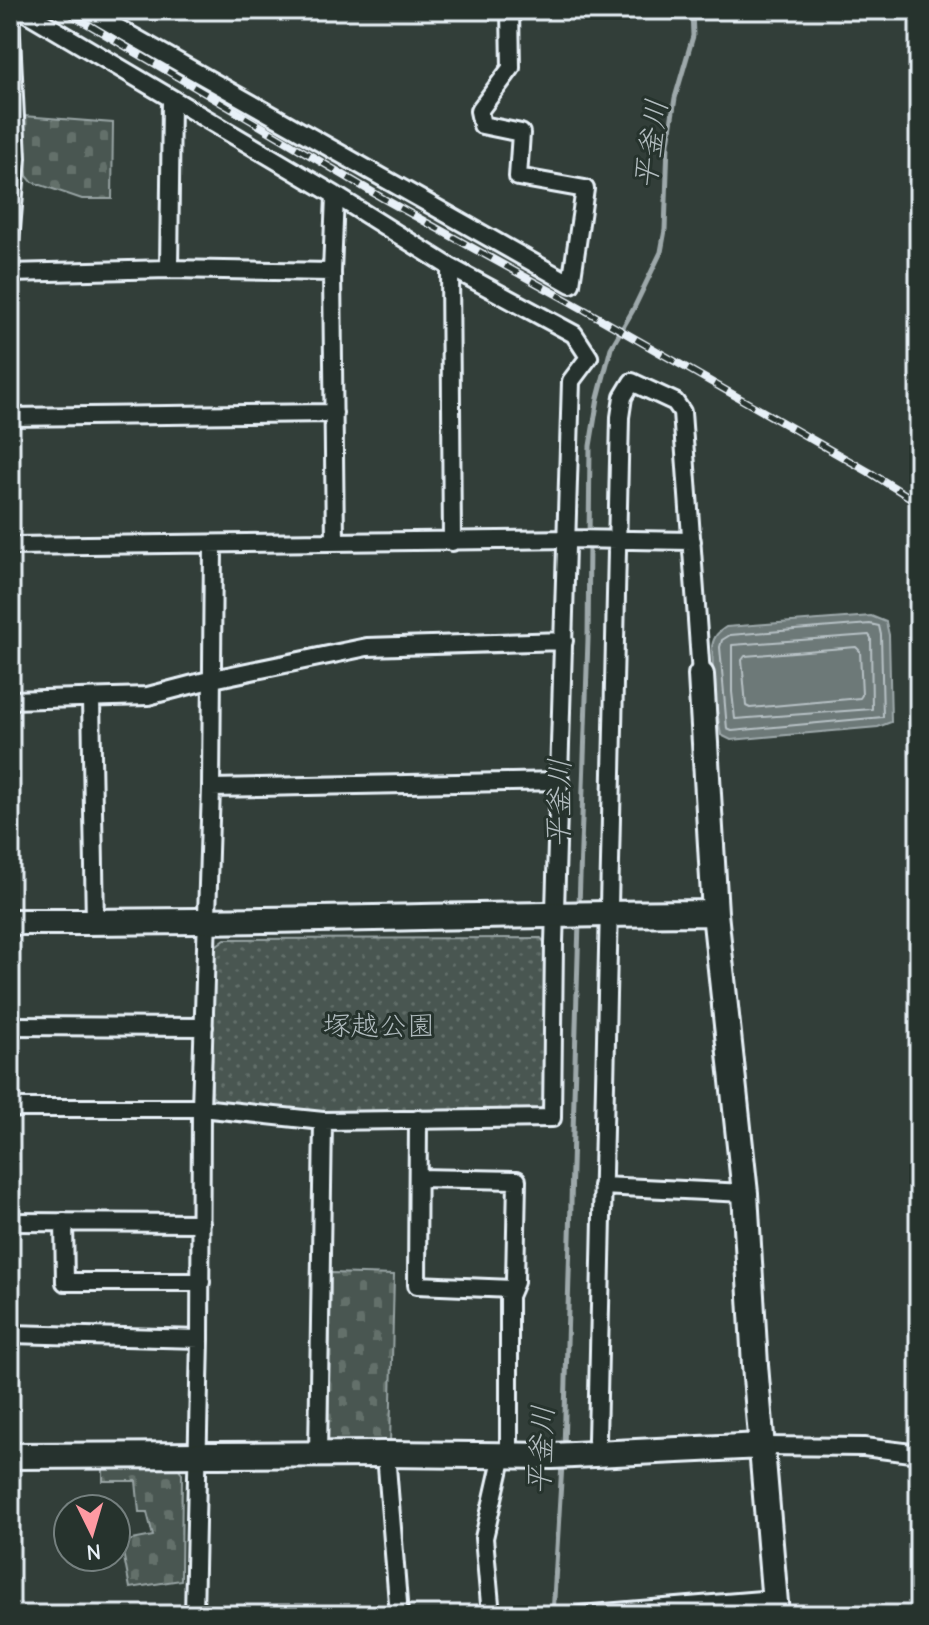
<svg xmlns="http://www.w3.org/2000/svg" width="929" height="1625" font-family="'Comic Neue','Klee One',sans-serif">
<defs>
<pattern id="grass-dots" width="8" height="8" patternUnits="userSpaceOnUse" patternTransform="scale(2)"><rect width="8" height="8" fill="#495651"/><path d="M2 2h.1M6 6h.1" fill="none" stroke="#636f6b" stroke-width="1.8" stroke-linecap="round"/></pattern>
<pattern id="cemetery-stones" width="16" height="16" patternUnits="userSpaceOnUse" patternTransform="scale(2)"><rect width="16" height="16" fill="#495651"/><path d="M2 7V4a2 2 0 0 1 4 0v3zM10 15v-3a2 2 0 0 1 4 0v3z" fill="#636f6b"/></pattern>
</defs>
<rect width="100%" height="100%" fill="#323e39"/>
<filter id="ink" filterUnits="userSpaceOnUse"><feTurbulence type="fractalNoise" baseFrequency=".0125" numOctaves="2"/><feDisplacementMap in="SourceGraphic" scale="16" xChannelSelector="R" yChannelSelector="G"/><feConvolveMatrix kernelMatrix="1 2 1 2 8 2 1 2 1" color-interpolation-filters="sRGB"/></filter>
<g filter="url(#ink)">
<path fill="url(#grass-dots)" stroke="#98a4a4" stroke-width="2" d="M541 938 546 945 543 1105 539 1111 326 1112 219 1103 212 1096 213 948 225 939Z"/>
<path fill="url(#cemetery-stones)" stroke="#98a4a4" stroke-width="2" d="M23 116 113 123 112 199H82L32 182 27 176Z
M331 1273 394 1275 390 1445 331 1444 328 1441Z
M103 1467 178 1468 182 1473 181 1580 130 1588 123 1552H116V1543L153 1536 147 1512H139L136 1481H103Z"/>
<path fill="#6d7978" stroke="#9ea9ab" stroke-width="2" d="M871 616 886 622 889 635 891 722 878 727 731 740 721 735 714 694 712 646C714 636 718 632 726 627Z"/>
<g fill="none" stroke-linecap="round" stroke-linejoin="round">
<path stroke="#b7c1c5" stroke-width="2" d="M870 624 879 626 881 635 883 717 732 731 727 729 720 647 722 640 730 635Z
M869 635 871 638 872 709 735 719 732 692V645Z
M856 647 860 651 862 695 860 698 750 708 746 706 742 660 745 656Z"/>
<path stroke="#9ea9ab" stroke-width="5" d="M579 907 588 639 590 446 598 398 611 348 633 310 661 252 665 230 668 143 675 98 693 36 692 10
M564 1450 579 921
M553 1615 562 1464"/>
<g stroke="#e8f1f8" stroke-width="22">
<path id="street" d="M86 10 571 284 585 189 518 177 521 133 482 125 479 111 511 68 510 10
M10 16 17 158 10 241
M450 267 452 542
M169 269 171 100
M10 273 169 269 332 272
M10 417 334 413
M335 542 332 272 335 195
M10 546 572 539 692 541
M91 699 95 922
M10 700 148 696 213 679 367 647 564 641
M211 788 560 781
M10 1026 204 1027
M10 1108H201L323 1121 552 1118 554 943 571 381 589 357 574 334 450 267 335 195 22 10
M418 1119 417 1285 512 1289
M418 1178 517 1180 515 1282 509 1296V1455
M602 1186 745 1193
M10 1222 201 1223
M64 1222 65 1282H201
M10 1334 200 1339
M762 1446 864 1447 919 1454
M318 1454 323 1121
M386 1454 399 1615
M600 1454 597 1440 620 417 623 397 632 382 675 402 682 412 701 675
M194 1615 200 1339 201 1108 211 788 213 545
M491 1615 484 1538 503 1455
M580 1615 774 1599"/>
</g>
<g stroke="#e8f1f8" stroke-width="30">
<path id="secondary" d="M701 675 715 913 745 1193 755 1365 776 1615
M10 922C245 923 480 914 715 913
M10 1456 386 1454 552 1456 762 1446"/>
</g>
<use href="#street" stroke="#26332d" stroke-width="16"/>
<use href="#secondary" stroke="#26332d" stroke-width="24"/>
<g stroke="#e8f1f8" stroke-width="8">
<path id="rail" d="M64 10 384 199 585 310 869 472 919 503"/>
</g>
<use href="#rail" stroke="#26332d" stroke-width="5" stroke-dasharray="15" stroke-linecap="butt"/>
</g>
</g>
<g text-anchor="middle" stroke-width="6" stroke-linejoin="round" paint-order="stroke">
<g font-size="28" fill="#b0bbbe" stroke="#26332d">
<text x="379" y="1035">塚越公園</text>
</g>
<g font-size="30" font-style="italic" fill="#b1bbbe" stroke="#26332d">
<text transform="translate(651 144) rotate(-82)" y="10">平釜川</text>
<text transform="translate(559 803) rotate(-89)" y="10">平釜川</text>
<text transform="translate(541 1450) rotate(-87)" y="10">平釜川</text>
</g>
</g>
<rect width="929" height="1625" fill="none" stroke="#26332d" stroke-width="40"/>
<rect x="20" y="20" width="889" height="1585" fill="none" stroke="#e8f1f8" stroke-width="3" filter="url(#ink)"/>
<g transform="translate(92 1533) rotate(175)"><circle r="38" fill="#26332d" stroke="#747f7e" stroke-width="2"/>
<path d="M0-6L14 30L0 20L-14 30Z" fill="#ff9aa2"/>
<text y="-12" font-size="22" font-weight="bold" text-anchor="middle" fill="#e8f1f8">N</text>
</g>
</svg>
